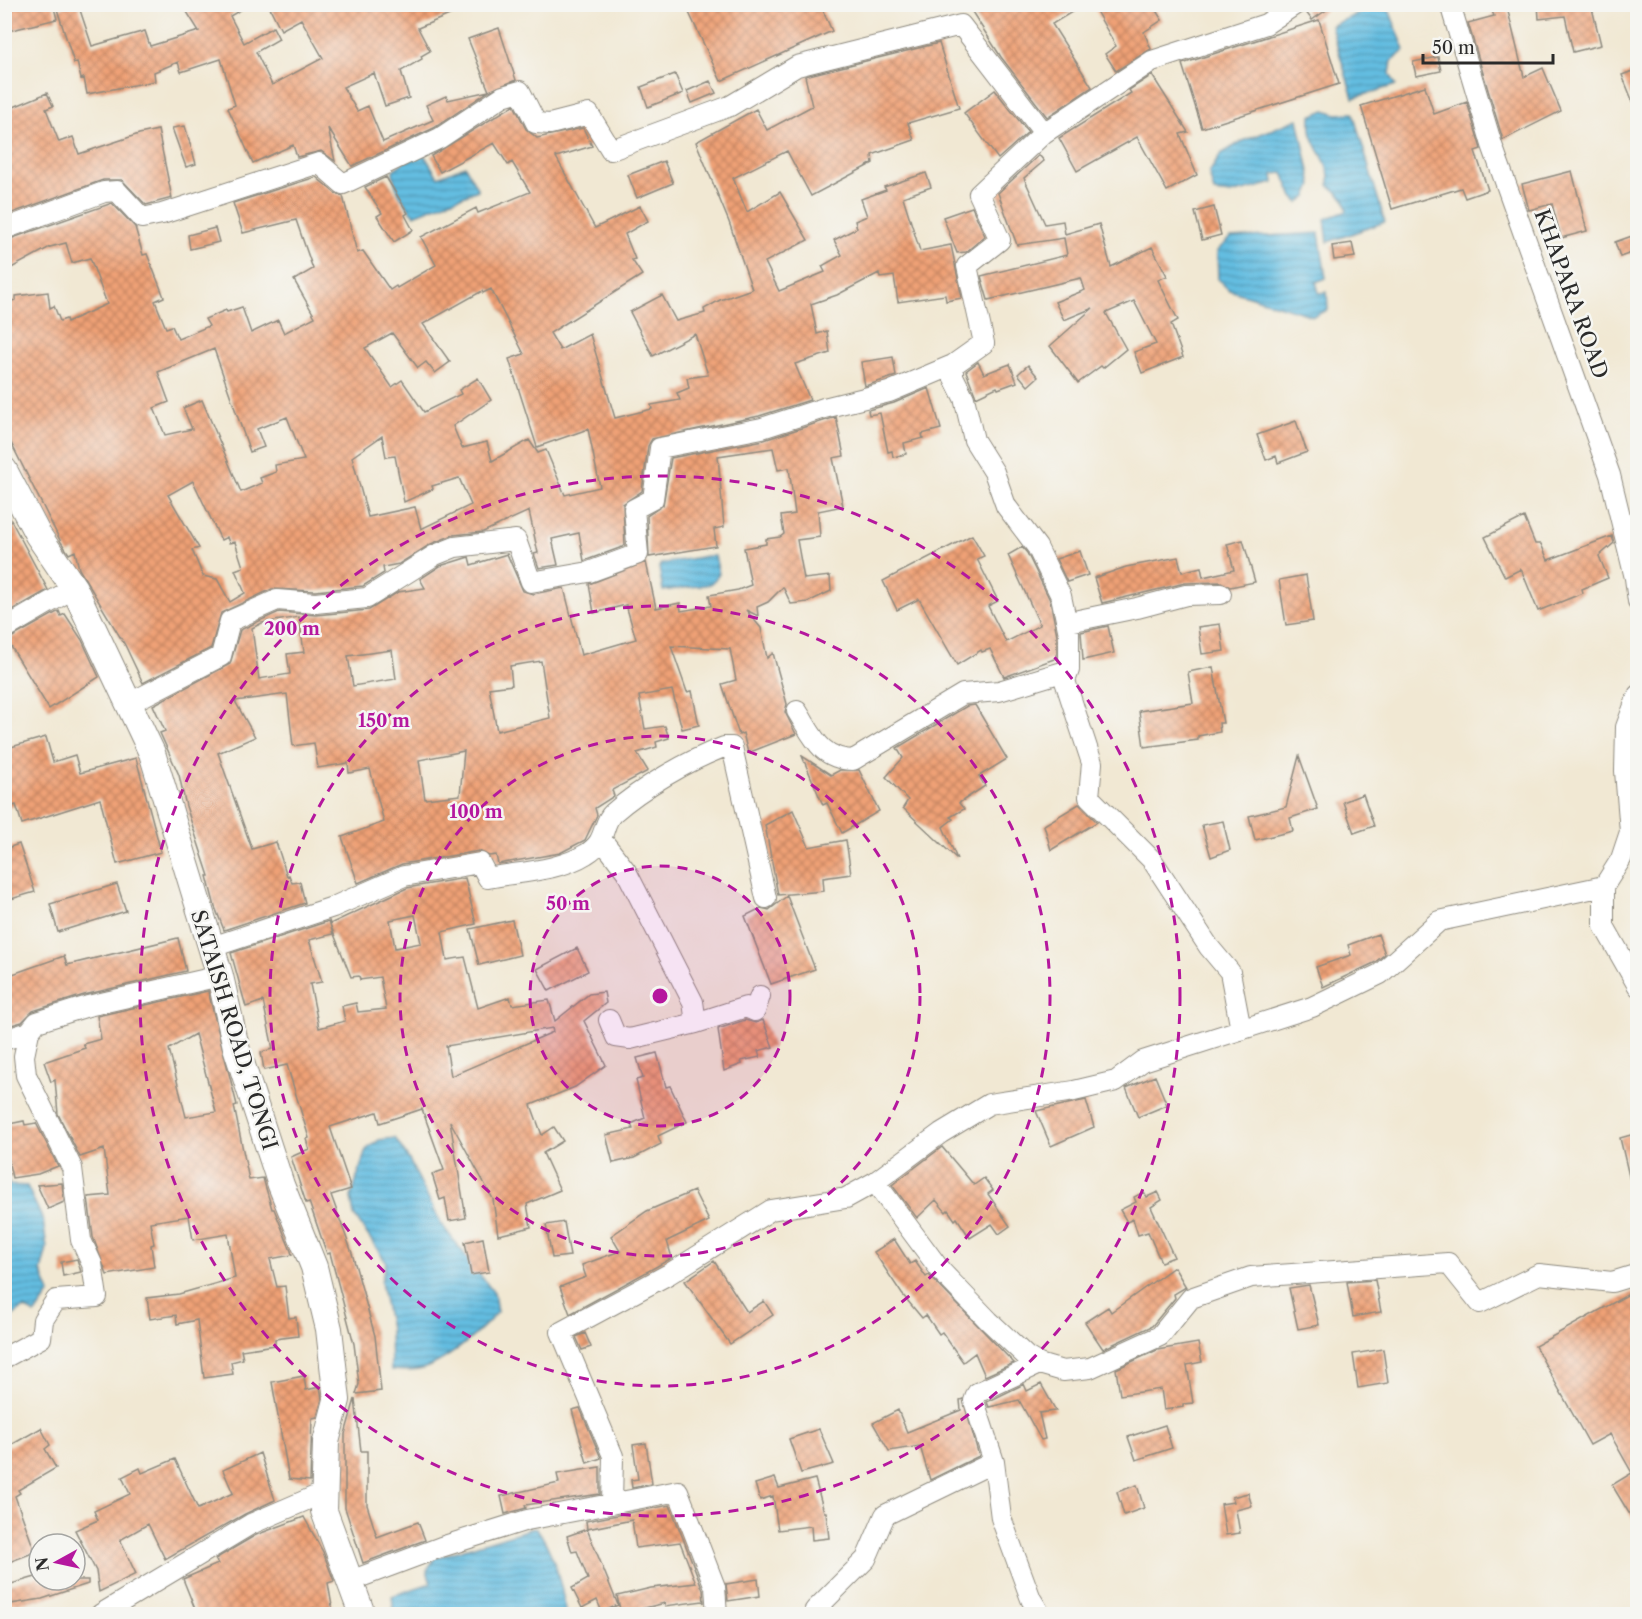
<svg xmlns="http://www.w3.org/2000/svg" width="1642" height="1619" font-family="'Libre Caslon Text',serif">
<defs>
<pattern id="water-rules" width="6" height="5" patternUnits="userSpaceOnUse" patternTransform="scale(1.5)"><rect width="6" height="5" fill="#63bde1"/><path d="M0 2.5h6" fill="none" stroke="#529ab7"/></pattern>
<pattern id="building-cross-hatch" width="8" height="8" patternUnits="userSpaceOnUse" patternTransform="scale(1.5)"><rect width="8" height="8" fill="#efa176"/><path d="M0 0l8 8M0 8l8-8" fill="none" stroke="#c28361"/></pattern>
</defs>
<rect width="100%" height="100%" fill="#f6f6f2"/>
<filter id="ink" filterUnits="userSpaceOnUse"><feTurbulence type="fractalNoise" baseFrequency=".0167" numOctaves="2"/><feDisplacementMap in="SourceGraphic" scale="12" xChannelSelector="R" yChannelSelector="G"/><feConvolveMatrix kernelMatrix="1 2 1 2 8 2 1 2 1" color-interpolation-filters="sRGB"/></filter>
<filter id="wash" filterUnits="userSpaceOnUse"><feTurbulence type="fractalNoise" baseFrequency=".008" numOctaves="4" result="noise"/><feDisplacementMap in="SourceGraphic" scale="24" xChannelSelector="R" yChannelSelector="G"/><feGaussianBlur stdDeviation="1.35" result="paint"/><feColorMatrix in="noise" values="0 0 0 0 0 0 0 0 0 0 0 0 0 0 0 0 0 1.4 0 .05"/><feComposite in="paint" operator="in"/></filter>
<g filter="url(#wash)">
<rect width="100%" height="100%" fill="#f1e8d3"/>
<path fill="url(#water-rules)" stroke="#477486" stroke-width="1.5" d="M1379 4 1387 5 1405 50 1392 61 1390 74 1396 85 1353 98 1331 26Z
M1325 110 1336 114 1353 113 1385 222 1328 242 1325 219 1347 211 1344 199 1329 185C1331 163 1318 154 1312 135 1310 130 1311 122 1311 116Z
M1298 119 1312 185 1307 196 1299 203 1293 197 1283 173 1273 174 1274 183 1231 194 1214 192 1209 173 1221 154 1241 142Z
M421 150 438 177 465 166 478 190 414 215C403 201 393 188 393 170Z
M1319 233 1326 278 1316 282 1319 293 1327 292 1328 310 1313 316 1229 290 1218 279 1217 251 1230 238Z
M706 556H715L719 574 711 584 663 591 659 567 661 564Z
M395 1138 408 1158 442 1225 494 1293 497 1312C482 1331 448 1360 425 1368 415 1372 401 1371 391 1370L390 1329 381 1282 386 1262 354 1215 351 1197 366 1150 379 1140Z
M4 1160 9 1185 27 1186 43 1220 47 1248 41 1271 50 1293 35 1314 24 1308 5 1321Z
M536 1527C554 1552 562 1585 566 1614H394L392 1596 431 1583 427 1570 435 1558Z"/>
<g id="blocks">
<path fill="url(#building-cross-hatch)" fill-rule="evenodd" d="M4 4H53L57 19 4 32Z
M70 4H78L92 46 145 31 150 46 199 31 182 4H251L230 16 244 43 273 27 279 39 256 52 272 85 323 58 301 19 281 30 270 8 277 4H476L418 28 430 51 421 56 422 59 401 71 409 98 385 106 374 73 343 87 357 111 368 106 383 142 433 120 426 105 446 96 448 100 489 91 434 128 352 166 328 128 335 161 321 151 297 157 293 145 253 163 228 108 235 105 221 59 181 72 178 62 154 72 155 81 87 94 84 78 81 79 77 62 74 63 57 9Z
M685 4H820L832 31 721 81Z
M967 4H1085L1052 24 1092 87 1047 117 1001 57Z
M1092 4H1152L1162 20 1144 32 1151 49 1116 71 1105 54 1116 46Z
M1308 4H1335L1312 20 1305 11Z
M1538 4H1591L1601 45 1573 52 1565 16 1539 19Z
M1507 7 1524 77 1543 68 1561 111 1503 140 1468 23 1494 16 1492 11Z
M1319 20 1339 84 1202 128 1182 64Z
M499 28 516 80 489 91 468 39Z
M939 43 959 108 908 123 914 140 872 155 873 163 811 196 787 151 733 178 747 212 780 192 808 240 765 262 779 291 825 272 822 266 842 255 834 240 857 228 855 221 867 216 861 199 886 190 884 187 926 173 931 187 903 197 920 251 951 245 962 298 946 301 945 295 898 302 894 276 880 278 879 273 837 295 811 304 817 334 827 331 830 353 795 364 810 400 759 416 652 439 648 446 642 491 623 504 625 546 584 561 579 533 552 539 558 565 539 568 534 554 538 553 529 511 483 532 453 535 431 544 399 564 383 567 384 573 363 586 315 591 272 589 221 613 211 648 143 683 125 645 79 569 75 551 69 554 61 542 4 429V303L16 300V296L48 292 50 308 54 306 60 321 66 319 67 322 107 304 90 258 72 263 66 243 50 247 4 272V241L112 203 135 227 143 255 147 254 164 297 155 301 166 328 172 326 178 339 209 326 205 319 226 310 227 312 242 307 251 333 278 320 284 333 315 317 294 280 313 269 296 220 243 233 233 203 316 177 335 193 343 196 357 253 363 251 390 290 396 286 397 288 436 265 421 237 476 208 478 213 530 192 512 162 508 165 494 143 440 172 431 156 514 105 526 129 537 138 583 128 592 146 556 157 595 228 640 206 648 221 625 234 635 259 632 260 642 275 550 333 560 350 590 334 615 418 652 409 651 405 680 400 677 393 689 388 687 378 708 375 695 334 653 356 630 312 662 295 676 321 705 313 704 309 720 300 752 289 729 222 696 142 756 109 767 130 812 106 805 76ZM491 289 524 354 509 359 537 447 588 429 600 487 565 495 546 450 538 453 529 440 492 461 487 442 462 448 453 426 491 400 478 378 459 390 461 394 424 412 402 380 392 387 365 348 392 333 418 368 426 362 435 373 450 362 423 324 482 291 483 293ZM214 349 250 452 264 447 257 429 287 417 304 460 275 465 276 472 260 478 262 483 241 492 202 400 183 408 192 429 165 435 154 408 169 402 158 372ZM382 436 386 457 395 456 404 502 433 489 432 486 459 478 471 505 421 529 415 507 368 517 352 457ZM193 481 221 540 227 537 229 543 235 542 243 567 235 570 245 593 230 602 217 579 203 576 192 550 199 548 168 495Z
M1438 57 1441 71 1416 76 1413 62Z
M1638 69V112H1637L1622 75Z
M675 74 683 93 648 107 641 87Z
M1152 75 1188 132 1180 134 1197 175 1167 191 1137 137 1077 171 1059 138 1131 93 1129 90Z
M710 81 716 93 692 103 687 91Z
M1425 86 1434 114 1467 102 1481 149 1475 151 1488 190 1465 198 1461 188 1392 209 1361 106Z
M995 90 1028 132 998 159 964 113Z
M47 93 53 106 46 109 59 142 73 137 79 154 139 134 158 130 172 198 146 205 122 180H103L4 216V111Z
M185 126 196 164 186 167 172 128Z
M1039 155 1044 161 1024 178 1045 224 1063 221 1065 234 1099 224 1111 267 1152 247 1167 276 1158 280 1178 320 1171 324 1183 357 1142 373 1134 352 1156 344 1134 301 1106 313 1126 349 1103 368 1101 366 1078 383 1050 346 1093 308 1064 320 1055 302 1085 290 1081 278 988 300 981 276 1067 255 1064 238 1017 245 998 193Z
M664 161 673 183 637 198 628 175Z
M1572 171 1587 231 1561 238 1552 204 1529 210 1522 184Z
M386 177 408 213 405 215 413 230 394 242 377 216 382 213 365 187Z
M972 207 985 236 966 252 957 253 943 217Z
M1214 207 1221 235 1202 240 1195 212Z
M215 228 219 242 190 249 188 235Z
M1632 236 1637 251 1620 257 1615 242Z
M1352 243 1355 257 1334 260 1332 246Z
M893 357 896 376 865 386 861 362Z
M978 362 984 374 1010 364 1017 382 998 389 997 387 976 397 966 371Z
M1028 365 1038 377 1028 386 1018 374Z
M929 388 941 429 922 434 923 438 904 443 906 454 893 457 892 451 888 452 880 413 869 415 868 410 894 403Z
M836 417 844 456 833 458 843 506 818 511 820 537 797 540 804 579 830 576 831 591 808 602 791 604 783 587 768 602 757 607 758 616 746 610 761 628 767 658 773 653 787 704 785 712 796 734 748 753 743 733 739 735 722 684 736 680 730 649 671 646 687 692 692 691 699 725 682 729 672 690 639 696 645 729 665 726 669 738 656 742 657 747 637 753 648 771 612 790 614 796 595 808 597 815 585 840 560 853 498 864 496 855 489 856 479 851 402 864 358 883 342 837 384 822 370 769 349 773 348 763 318 768 314 743 293 746 287 694 235 701 255 737 218 753 252 849 276 842 287 876 289 875 292 883 300 882 305 903 224 930 215 907 207 876H209L186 806 179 775 160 733 165 731 153 705 230 664 240 630 279 612 316 615 369 610 398 592 425 588 420 579 440 566 469 557 471 565 507 554 523 591 533 594 564 588 581 655 636 639 626 605 594 613 589 584 646 562 656 608 680 603 681 611 711 606 709 595 738 590 751 585 744 548 766 544V539L780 537 784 534 781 516 795 514 789 468 778 470 773 448 718 456 724 527 714 529 716 546 649 557 647 516 663 505 671 458 764 440ZM299 617 304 652 287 654 290 674 259 679 252 628 262 623ZM392 650 396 679 353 686 348 656ZM541 661 550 718 497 731 489 688 512 685 510 666ZM464 751 460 795 425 799 419 760Z
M1296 421 1307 452 1278 463 1276 456 1266 460 1257 435Z
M4 507 48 590 4 615Z
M1524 517 1535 544H1541L1548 560 1612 536 1614 543 1599 556 1608 578 1582 589 1583 593 1538 611 1521 569 1505 577 1485 537Z
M972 535 984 556 977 559 998 601 988 606 1006 642 1040 625 1008 555 1022 547 1027 553 1050 600 1057 635V658L1004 677 990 649 982 652 981 650 957 665 919 599 897 610 883 581Z
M1243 540 1255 582 1230 587 1221 582 1185 583 1102 603 1094 578 1126 567 1178 557 1182 572 1201 567 1203 577 1234 570 1227 544Z
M1080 551 1088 575 1067 582 1056 559Z
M1306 575 1313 621 1286 625 1279 580Z
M59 611 61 616 65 614 82 640 99 677 49 709 7 640Z
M1220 624 1224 651 1202 654 1198 627Z
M1108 626 1114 653 1083 660 1081 632Z
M1213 667 1223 723H1219L1220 732 1198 736V740L1144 747 1139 711 1193 703 1188 672Z
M975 705 1007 759 979 776 985 786 959 803 964 809 950 817 953 819 943 827 957 859 903 808 908 800 886 777 903 758 897 748 967 706Z
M46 737 53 762 75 755 80 773 136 758 161 852 117 864 100 799 22 824 16 805 4 809V749Z
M802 756 831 775 840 770H859L879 811 842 833 827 803 823 805Z
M1299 756 1318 809 1290 818 1293 831 1255 840 1249 816 1286 807Z
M1363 794 1374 826 1354 833 1343 802Z
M1079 804 1097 822 1051 850 1044 825Z
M793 810 809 847 846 840 851 874 823 878 824 891 778 895 765 825Z
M1223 821 1230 850 1211 857 1202 825Z
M19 844 35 892 4 901V849Z
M465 878 476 924 442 932 447 960 465 957 478 1008 510 997 512 1005 549 1000 555 1021 589 994 604 992 606 1003 584 1021 606 1065 575 1087 531 1105 542 1135 554 1127 563 1141 543 1153 560 1190 527 1204 531 1227 512 1232 498 1235 493 1199 450 1121 466 1218 449 1221 445 1198 440 1200 432 1174 444 1170 422 1109 380 1123 377 1112 330 1127 351 1189 331 1195 352 1253 375 1336 381 1391 356 1394 359 1384 354 1344 330 1253 327 1254 309 1202 306 1203 291 1157 309 1149 306 1139 309 1138 287 1065 264 1070 261 1052 273 1049 263 1001 246 1007 231 953 329 921 330 924 407 888ZM415 915 421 943 395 948 390 920ZM330 924 351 977 359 976 360 980 380 977 386 1009 358 1012 356 1003 342 1006 345 1021 319 1028 310 984 322 982 309 940 333 934ZM552 1028 553 1032 451 1076 446 1046Z
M117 884 126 911 58 932 50 904Z
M787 896 815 969 771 984 745 916 761 908 769 910Z
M512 920 520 955 479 965 470 929Z
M1378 934 1385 954 1374 963 1323 987 1316 967 1351 955 1348 945Z
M178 938 186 971 84 995 33 1011 22 1022 4 1027V977L64 956 67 965Z
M577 948 588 971 549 991 537 969Z
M208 991 237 1105 234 1106 249 1180 263 1178 272 1209H274L291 1251 292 1255 270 1259 277 1287 285 1286 289 1318 296 1317 298 1336 275 1339V1345L241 1350 243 1359 231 1362 233 1374 204 1378 197 1320 177 1324 176 1315 150 1319 147 1298 179 1294 235 1278 228 1234 193 1240 189 1216 150 1222 154 1244 151 1245 154 1267 107 1275 93 1237 88 1197 110 1195 104 1149 80 1157 58 1114 55 1080 51 1082 44 1062 85 1048 83 1044 101 1039 97 1016ZM195 1034 216 1112 186 1117 169 1049Z
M745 1020 756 1023 763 1020 773 1047 758 1051 760 1057 741 1061 742 1064 724 1071 718 1029Z
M657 1053 666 1087 670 1086 687 1122 658 1136 661 1144 634 1158 613 1163 606 1135 633 1129 631 1124 645 1118 636 1080 643 1078 637 1058Z
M1155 1076 1167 1105 1138 1117 1126 1088Z
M1086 1100 1094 1127 1051 1146 1036 1111Z
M24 1121 25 1125 36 1123 58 1166 38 1174 12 1178 7 1155H4V1125Z
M1638 1133V1189H1632L1620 1138Z
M942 1147 974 1185 984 1178 993 1190 988 1194 1010 1226 999 1234 992 1224 970 1238 957 1218 955 1220 948 1210 946 1212 936 1200 917 1218 892 1185Z
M62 1183 64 1202 48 1209 37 1185Z
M694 1191 709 1221 667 1241 672 1258 570 1314 560 1287 586 1277 582 1265 620 1251 611 1236 647 1211Z
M1144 1192 1147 1197 1158 1192 1162 1200 1151 1207 1174 1257 1161 1262 1148 1232 1138 1235 1133 1219 1127 1222 1120 1210 1136 1202 1134 1197Z
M564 1222 570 1256 552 1258 546 1225Z
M483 1238 489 1272 471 1275 465 1242Z
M894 1239 910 1264 915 1261 926 1277 929 1275 1014 1363 985 1376 975 1353 963 1362 942 1332 939 1334 926 1315 922 1318 902 1294 874 1252Z
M77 1259 81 1272 63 1276 61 1262Z
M714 1261 747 1312 764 1301 773 1315 730 1344 685 1281Z
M1174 1267 1186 1287 1174 1294 1175 1298 1152 1326 1103 1349 1085 1322 1108 1307 1111 1312Z
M1375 1280 1381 1312 1353 1317 1347 1282Z
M1309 1285 1319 1325 1298 1329 1289 1288Z
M1638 1289V1528L1612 1485 1632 1473 1610 1434 1590 1445 1535 1346Z
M585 1333 591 1347 582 1350 576 1337Z
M1198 1343 1202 1362 1187 1365 1193 1403 1183 1404V1407L1164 1410 1161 1389 1120 1395 1116 1369 1157 1350Z
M1383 1349 1388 1383 1358 1388 1353 1354Z
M304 1376 306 1390 320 1387 322 1399 317 1417 312 1418 310 1481 289 1479 272 1382Z
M1024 1384 1027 1391 1041 1384 1056 1411 1039 1413 1045 1439 1041 1440 1019 1400 989 1407 987 1402Z
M355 1399 361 1451H367V1505L377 1537 418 1522 425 1540 363 1563 345 1508V1434Z
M963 1399 979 1456 930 1480 920 1446 889 1451 873 1423 898 1410 907 1432 961 1410 960 1400Z
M580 1408 601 1458 587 1463 572 1410Z
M1165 1425 1172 1448 1136 1460 1128 1437Z
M41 1428 50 1445 45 1449 56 1468 18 1490 20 1493 15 1496 35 1552 4 1564V1449Z
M819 1429 834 1464 801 1473 789 1439Z
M646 1443 652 1484 632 1488 631 1480 638 1479 633 1445Z
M260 1453 275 1500 245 1514 165 1559 148 1524 120 1540 136 1574 99 1592 96 1571 75 1530 98 1520 94 1511 130 1494 122 1477 140 1468 142 1473 175 1459 198 1509 233 1493 223 1470Z
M600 1467V1494L525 1505 526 1508 505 1514 501 1496 559 1483 557 1474Z
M775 1478 779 1488 815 1479 824 1512H826L829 1538 812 1540 811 1526 778 1530 773 1496 760 1500 755 1484Z
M1137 1485 1144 1508 1124 1515 1117 1492Z
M1248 1493 1252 1506 1236 1510 1240 1533 1226 1535 1221 1504 1234 1502 1232 1497Z
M670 1505 703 1590 704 1603 703 1601 665 1606V1603L621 1614 617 1596 651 1588 696 1583 680 1542 636 1548 632 1520 587 1529 586 1521Z
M304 1517 323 1552 334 1581 328 1583 333 1612 315 1614 314 1608 283 1614H197L183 1579 218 1564 215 1559 256 1535Z
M587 1529 618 1605 602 1612 597 1600 582 1608 572 1588 588 1579 577 1551 572 1552 567 1536Z
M39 1576V1580H88V1584L42 1599 4 1605V1586Z
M758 1579 760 1596 728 1601 726 1584Z"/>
</g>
</g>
<g filter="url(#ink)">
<use href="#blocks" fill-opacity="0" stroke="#8e8a7f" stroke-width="1.5"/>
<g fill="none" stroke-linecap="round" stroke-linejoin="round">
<g stroke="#8e8a7f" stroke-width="22">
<path id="minor" d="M1450 4 1492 145 1610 475 1635 578 1638 601
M4 229 104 192 117 191 142 218 162 214 319 163 343 184 440 138 503 96 520 91 536 123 550 124 589 114 611 150 730 106 797 66 961 25 1044 133
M953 365V376L964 398 974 440 994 472 1006 506 1037 547 1061 596 1069 634V670L1065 681 1092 763 1089 797 1152 860 1209 947 1230 972 1241 1030
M4 629 74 588
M1069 634V622L1137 608 1186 595 1221 594
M1638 695 1626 727 1625 771 1630 832 1621 859 1604 886V926L1638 986
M130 703 221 656 230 621 277 600 315 603 367 598 435 555 455 547 516 540 531 582 589 572 638 554 634 509 653 499 660 448 762 428 824 408 889 392 953 365 984 343 967 266 1000 240 979 194 1044 133 1152 61 1266 24 1296 4
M797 711C813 736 820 759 853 760L963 694 999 691 1069 670
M602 840 626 871 693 1002 696 1023 630 1039 616 1037 609 1020
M209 948 333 907 404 876 480 863 488 878C519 872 559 871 586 854 608 841 601 824 613 813 641 788 689 760 724 747H732L766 898
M696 1023 746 1007 755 1011 760 996
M4 1040 29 1032 37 1022 88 1006 220 976
M875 1182 941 1133 989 1104 1074 1091 1116 1081 1143 1061 1312 1007 1380 974 1439 921 1604 886
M4 1358 41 1338 43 1320 56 1300 97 1297 92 1264 81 1240 72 1168 26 1075 24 1056 29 1032
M1039 1364 977 1393 974 1401 994 1462 1001 1518 1031 1599 1040 1614
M612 1504 613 1456 561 1332 669 1274 771 1210 846 1198 875 1182 941 1271 989 1321 1027 1357 1039 1364 1063 1371 1090 1368 1160 1336 1191 1298 1251 1277 1448 1263 1480 1303 1539 1274 1612 1282 1638 1274
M350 1581 441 1547 527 1520 678 1491 715 1587 717 1614
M101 1614 251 1524 325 1492
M817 1614 815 1610 866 1559 885 1515 994 1462"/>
</g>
<g stroke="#8e8a7f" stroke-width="28">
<path id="tertiary" d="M4 470 38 535 74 588 152 753 220 976 236 1047 281 1185 314 1267 329 1329 337 1400 326 1442 324 1511 362 1614"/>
</g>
<use href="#minor" stroke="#fff" stroke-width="20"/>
<use href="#tertiary" stroke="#fff" stroke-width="26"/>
</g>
</g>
<circle cx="660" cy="996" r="130" fill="#b5179e" fill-opacity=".12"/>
<g fill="none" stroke="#b5179e" stroke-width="3" stroke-dasharray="10 8">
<circle cx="660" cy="996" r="130"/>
<circle cx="660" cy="996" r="260"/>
<circle cx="660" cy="996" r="390"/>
<circle cx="660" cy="996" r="520"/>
</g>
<g text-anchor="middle" stroke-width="5" stroke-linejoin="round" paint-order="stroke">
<g font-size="21" fill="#2b2b2b" stroke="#f6f6f2">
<text transform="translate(1571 294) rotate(70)" y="7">KHAPARA ROAD</text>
<text transform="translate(234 1030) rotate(73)" y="7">SATAISH ROAD, TONGI</text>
</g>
</g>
<circle cx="660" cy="996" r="9" fill="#b5179e" stroke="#f6f6f2" stroke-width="3"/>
<g font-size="18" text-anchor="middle" font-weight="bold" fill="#b5179e" stroke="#f6f6f2" stroke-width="5" stroke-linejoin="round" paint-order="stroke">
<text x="292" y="635">200 m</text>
<text x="384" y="727">150 m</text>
<text x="476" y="818">100 m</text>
<text x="568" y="910">50 m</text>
</g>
<rect width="1642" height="1619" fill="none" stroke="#f6f6f2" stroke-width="24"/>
<g transform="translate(57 1562) rotate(262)"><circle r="28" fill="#f6f6f2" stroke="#a5a5a2" stroke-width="1.5"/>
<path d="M0-4.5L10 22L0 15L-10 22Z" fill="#b5179e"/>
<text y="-9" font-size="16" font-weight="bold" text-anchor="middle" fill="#2b2b2b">N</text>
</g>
<path d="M1423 54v9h130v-9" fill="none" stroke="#2b2b2b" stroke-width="3"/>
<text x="1432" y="54" font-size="18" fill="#2b2b2b" stroke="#f6f6f2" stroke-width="4.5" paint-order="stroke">50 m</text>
</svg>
